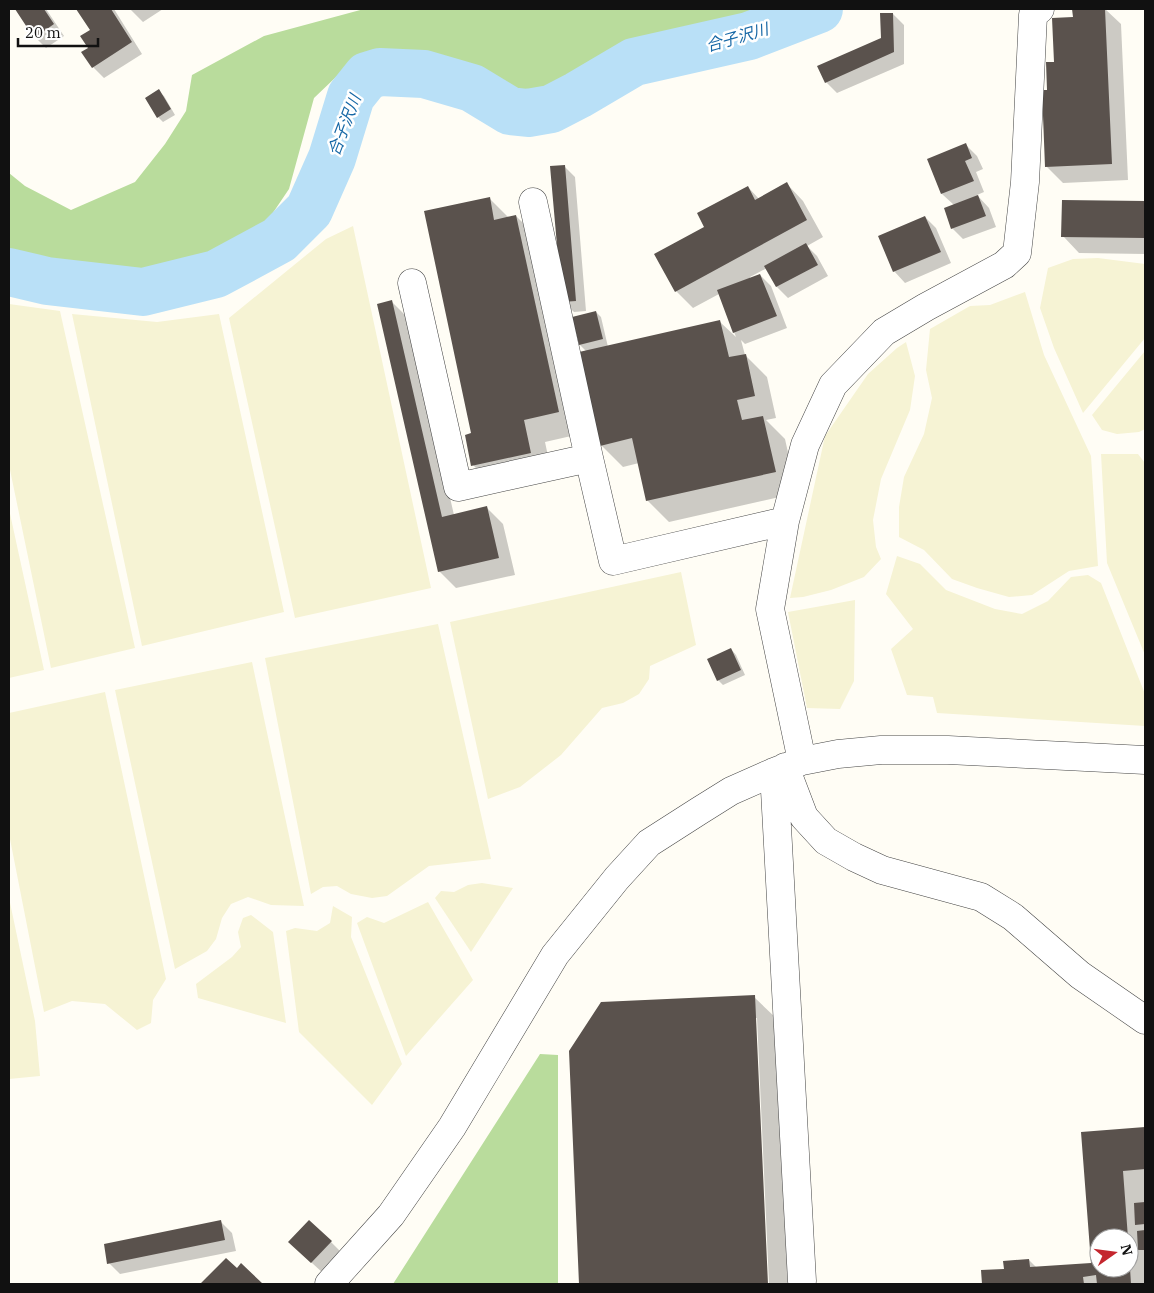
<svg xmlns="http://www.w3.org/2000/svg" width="1154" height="1293" font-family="'IBM Plex Serif','Noto Sans JP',serif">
<rect width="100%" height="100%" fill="#fffdf5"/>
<path fill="#f6f3d4" d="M353 226 431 588 295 618 229 318 326 239Z
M1098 258 1145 264V338L1083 413 1054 348 1040 308 1048 268 1073 259Z
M1025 292 1044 355 1091 456 1098 566 1069 571 1032 595 1009 597 977 588 952 579 924 550 899 537V507L904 477 924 434 932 398 926 370 930 329 970 306 990 305Z
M9 304 60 311 135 648 51 668 9 465Z
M72 314 157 322 219 314 284 612 142 646Z
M906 342 915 376 910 410 881 479 873 520 876 547 881 559 864 577 831 590 803 597 790 598 825 436 868 374 897 348Z
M1145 351V429L1139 432 1117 434 1102 430 1092 415Z
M1101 454H1138L1145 463V655L1107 563Z
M9 509 44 670 9 678Z
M897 556 920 564 946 590 995 609 1022 614 1048 601 1071 577 1088 575 1101 583 1145 694V726L937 713 933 697 907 695 891 649 913 629 886 594Z
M681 572 696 645 650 666 649 679 639 694 623 703 602 708 561 755 520 787 488 799 450 622Z
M855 600 854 681 840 709 807 708 788 612Z
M438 624 491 859 429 866 387 896 372 898 351 894 337 886 323 887 311 894 265 658Z
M252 662 304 906 271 905 248 897 231 904 222 918 216 939 207 951 175 969 115 690Z
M105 692 166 979 153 1000 151 1023 137 1030 105 1004 72 1001 44 1012 9 834V713Z
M482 883 513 888 471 952 435 898 441 891 454 892 468 885Z
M9 898 35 1021 40 1076 9 1079Z
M428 902 473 980 406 1056 357 923 367 917 384 923Z
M333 906 352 917 351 937 402 1064 372 1105 299 1032 286 931 295 928 317 931 330 923Z
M251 915 273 932 286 1023 198 998 196 984 232 957 241 947 238 932 243 918Z"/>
<path fill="#b9dc9c" d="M364 9H774L721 29 694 36 609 65 560 100H511L481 79 437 57 358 56 314 98 289 189 262 229 218 252 131 276 57 272 9 255V173L25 186 71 210 135 182 165 144 186 111 192 75 264 36Z
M540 1054 558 1055V1284H393Z"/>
<path fill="#0003" fill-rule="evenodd" d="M16 9H46L64 36 46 48 35 37Z
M78 9H114L142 54 104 78 93 67 92 30Z
M130 9H163L143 22Z
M1074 9H1105L1121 24 1128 180 1063 183 1047 167 1056 63 1074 18Z
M893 14 904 25V64L837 93 826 82 882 39Z
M158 91 164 96 175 115 163 122 158 117Z
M966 145 977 156 983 169 976 172 984 192 977 195 989 208 996 227 963 239 952 228 954 205 942 194Z
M564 166 575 177 586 311 574 312 563 301Z
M787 184 803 201 823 237 807 246 817 256 828 276 788 298 777 287 767 268 750 277V279L760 275 771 286 787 328 745 344 741 340 745 355 767 377 776 418 766 420 785 439 797 493 669 522 647 500 639 463 623 467 601 445 587 352 580 345 574 318 596 312 601 317 608 347 720 322 736 337 719 294 693 308 676 291 656 254 706 227 748 187 759 199Z
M489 198 509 218 516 216 538 238 580 434 545 442 552 475 495 487 473 465V434Z
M1063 201 1145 202V254L1079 253 1063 236Z
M925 217 936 228 951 263 905 283 894 271Z
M392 302 409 319 454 515 487 508 503 524 515 575 456 588 439 571Z
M731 649 736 655 745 675 723 685 718 680Z
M754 997 777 1019 788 1284H769L757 1018H755L766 1284H581L571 1051Z
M1145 1128V1284H984L983 1272 1005 1270 1029 1260 1037 1268 1093 1264 1083 1133ZM1099 1238H1129V1268H1099Z
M221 1222 232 1233 236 1251 120 1274 109 1263Z
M331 1242 342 1253 323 1273 301 1253Z
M226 1259 237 1270 241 1265 261 1284H202Z"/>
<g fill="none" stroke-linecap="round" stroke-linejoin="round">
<path stroke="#b9e0f7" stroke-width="48" d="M9 272 47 281 143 292 216 274 279 240 309 210 332 158 351 96 367 76 380 72 424 74 472 88 510 111 528 113 551 109 578 95 634 62 749 36 819 9"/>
</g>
<path fill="#5a524d" d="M15 9H44L54 24 34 38Z
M76 9H111L132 42 92 68 81 52 88 48 80 36 90 30Z
M1072 9H1105L1112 164 1045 167 1042 90H1047L1046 62H1054L1052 18 1073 17Z
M880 13H893L894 52 825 83 817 66 881 38Z
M159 89 171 109 157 118 145 98Z
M966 143 972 158 965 161 974 181 941 194 927 159Z
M565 165 576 301 562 302 550 166Z
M787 182 807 220 675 292 654 254 704 227 697 213 748 186 755 200Z
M978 195 986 216 951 229 944 208Z
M490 197 494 220 516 215 559 412 524 420 531 453 471 466 465 435 471 433 424 211Z
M1062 200 1145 201V238L1061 237Z
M925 216 941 252 893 272 878 236Z
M806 243 818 265 776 287 764 266Z
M760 274 777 316 733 333 717 290Z
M392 300 442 517 487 506 499 558 438 572 377 304Z
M596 311 603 339 579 345 572 317Z
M720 320 729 357 746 354 755 396 737 400 742 420 763 416 776 472 646 501 632 438 600 446 579 352Z
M731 648 741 670 717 681 707 659Z
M755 995 768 1284H579L569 1051 601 1002Z
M1145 1127V1169L1123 1171 1128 1238H1099V1268H1130L1131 1284H1097L1096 1275 1083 1277 1084 1284H982L981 1270 1004 1269 1003 1261 1029 1259 1030 1267 1091 1263 1081 1132Z
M1145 1202V1224L1135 1225 1134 1203Z
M221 1220 225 1240 107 1264 104 1244Z
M309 1220 332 1241 311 1263 288 1242Z
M1145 1230V1250H1138L1137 1231Z
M226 1258 237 1268 241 1263 263 1284H200Z"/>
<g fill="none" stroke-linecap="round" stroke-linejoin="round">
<g stroke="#444" stroke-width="29">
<path id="minor" d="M412 283 458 487 589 458 533 202
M589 458 613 561 785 521
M802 761 770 609 785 521 805 445 833 385 884 332 926 307 1004 265 1017 253 1025 182 1033 15 1040 9
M785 767 804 817 826 841 854 857 882 870 981 897 1013 917 1080 975 1145 1020
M774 772 802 1281
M329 1284 391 1215 452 1127 555 955 617 878 649 843 699 811 731 791 774 772 802 761 838 754 881 750H948L1145 760"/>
</g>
<use href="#minor" stroke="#fff" stroke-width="28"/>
</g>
<g text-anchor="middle" stroke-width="5" stroke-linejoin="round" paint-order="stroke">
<g font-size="16" font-style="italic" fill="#1768a6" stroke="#fff">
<text transform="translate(737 37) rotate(-16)" y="6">合子沢川</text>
<text transform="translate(344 125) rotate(-69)" y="6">合子沢川</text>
</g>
</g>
<rect width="1154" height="1293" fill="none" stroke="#111111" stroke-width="20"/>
<g transform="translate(1114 1253) rotate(76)"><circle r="24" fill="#ffffff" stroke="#a0a0a0"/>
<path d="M0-4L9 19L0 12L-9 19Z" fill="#c4262e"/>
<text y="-8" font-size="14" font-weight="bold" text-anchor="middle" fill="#111111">N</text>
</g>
<path d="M18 38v8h80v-8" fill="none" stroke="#111111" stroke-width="2.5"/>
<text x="25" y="38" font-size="15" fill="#111111" stroke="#ffffff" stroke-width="4" paint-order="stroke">20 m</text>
</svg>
